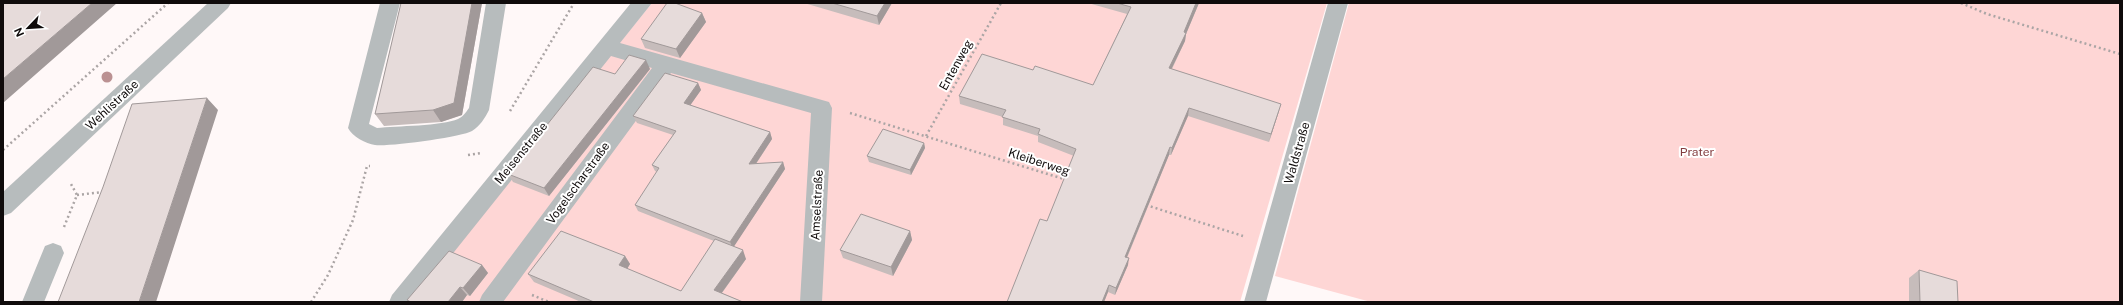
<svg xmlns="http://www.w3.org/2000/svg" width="2123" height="305" font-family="'Public Sans',sans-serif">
<rect width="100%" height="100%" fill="#fff8f8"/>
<path fill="#fed6d5" d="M652 3H1327L1240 302H409Z
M1349 3H2120V302H1371L1275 276Z"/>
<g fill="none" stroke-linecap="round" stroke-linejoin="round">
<path stroke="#aba5a5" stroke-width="2.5" stroke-dasharray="2 3" stroke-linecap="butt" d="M1961 3 1987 14 2120 54
M510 111 574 3
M850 113 1067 180
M926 136 1001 3
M3 150 168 3
M468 155 481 153
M77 195 103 192
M1146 205 1243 236
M64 227 77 195 71 184
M532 295 549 302
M311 302 328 275 353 220 367 166H370"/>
<path fill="#b7bcbd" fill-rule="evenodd" d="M380 3H400L369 124 377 128C396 126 442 126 458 119 463 117 466 112 469 108L486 3H506L489 110C485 118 480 126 472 131 462 137 388 147 375 145 366 144 352 136 348 128Z
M631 3H652L620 43 829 102 832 108 822 302H800L811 113 671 73 503 302H479L482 295 652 68 611 56 414 302H389L392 295Z
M1328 3H1348L1266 302H1244Z
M53 243 61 246 64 253 44 302H22L45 246Z"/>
<path fill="#b7bcbd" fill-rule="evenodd" d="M208 3H231L228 8 11 213 3 216V192Z"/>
</g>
<circle fill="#bb9192" cx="107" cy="77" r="5.5"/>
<path fill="#c6bcbb" d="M401 3H482L462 115 441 122 384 126 375 114Z
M804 3H892L879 25Z
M1088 3H1199L1186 34 1185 41 1172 69 1279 111 1269 142 1188 116 1171 155H1169L1127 258 1128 265 1115 295 1108 292 1104 302H1007L1047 221 1074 156 1038 142V136L1003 125V117L960 104 959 96 1033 70 1093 85 1127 14Z
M702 13 706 22 680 58 645 48 641 39Z
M650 69 549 196 513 182 508 174 615 74Z
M698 83 701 90 690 105 770 132 772 139 756 164 783 162 785 169 733 247 746 259 722 293 743 302H581L534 282 528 274 625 256 630 264 627 269 681 291 714 241 638 211 635 205 657 172 655 171 652 165 673 135 637 123 633 116Z
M924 143 925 148 911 175 869 162 867 156Z
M910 231 912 240 893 276 843 258 840 250Z
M482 265 488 273 470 296 467 295 462 302H409L407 300Z
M1919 270 1958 302H1909V278Z"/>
<path fill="#a19999" d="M92 3H117L3 103V79Z
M472 3H482L462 115 441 122 433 110Z
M885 3H892L879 25 877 16Z
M1196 3H1199L1186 34 1185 41 1168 76 1169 68Z
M702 13 706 22 680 58 676 49Z
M646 60 650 69 549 196 544 188Z
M698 83 701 90 687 110 684 103Z
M207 98 218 110 156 302H139Z
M1281 104 1279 111 1269 142 1271 134Z
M1189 108 1188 116 1171 155 1172 148Z
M770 132 772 139 751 171 749 164Z
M924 143 925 148 911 175 910 170Z
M1170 147 1169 155 1124 264 1125 257Z
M783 162 785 169 733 248 730 242Z
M910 231 912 240 893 276 891 267Z
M743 250 746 259 718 298 714 290Z
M625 256 630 264 624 274 619 265Z
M1129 258 1128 265 1115 295 1116 288Z
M482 265 488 273 470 296 463 288Z
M1109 285 1108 292 1104 302H1102Z
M460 287 467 295 462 302H448Z"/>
<path fill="#e6dbda" stroke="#a19999" d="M3 3H92L3 79Z
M401 3H472L454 103 433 110 375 114Z
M667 3H675L702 13 676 49 641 39Z
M832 3H885L877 16Z
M1117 3H1196L1184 32 1186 33 1169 68 1281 104 1271 134 1189 108 1172 148 1170 147 1125 257 1129 258 1116 288 1109 285 1102 302H1007L1040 219 1047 221 1076 149 1038 134 1040 129 1002 117 1006 110 959 96 982 54 1033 70 1035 66 1093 85 1131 7Z
M629 55 646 60 544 188 508 174 593 67 615 74Z
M665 73 698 83 684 103 770 132 749 164 783 162 730 242 635 205 659 168 652 165 676 131 633 116Z
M207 98 139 302H58L103 187 132 104Z
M883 129 924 143 910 170 867 156Z
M861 214 910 231 891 267 840 250Z
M561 231 625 256 619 265 681 291 715 239 743 250 714 290 743 302H594L528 274Z
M449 251 482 265 463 288 460 287 448 302H411L407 300Z
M1919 270 1957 281 1958 302H1920Z"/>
<g text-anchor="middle" stroke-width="4" stroke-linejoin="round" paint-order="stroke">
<g font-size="12" fill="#0f0b0b" stroke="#fff">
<text transform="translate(956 65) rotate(-61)" y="4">Entenweg</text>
<text transform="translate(112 105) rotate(-43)" y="4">Wehlistraße</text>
<text transform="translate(521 153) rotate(-51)" y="4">Meisenstraße</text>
<text transform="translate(1297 153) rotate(-74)" y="4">Waldstraße</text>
<text transform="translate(1039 162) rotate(18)" y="4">Kleiberweg</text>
<text transform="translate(578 183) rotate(-54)" y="4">Vogelscharstraße</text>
<text transform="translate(817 205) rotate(-87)" y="4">Amselstraße</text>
</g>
<g font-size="12" fill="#833d3f" stroke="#fff">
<text x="1697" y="156">Prater</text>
</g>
</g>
<rect width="2123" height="305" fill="none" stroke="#0f0b0b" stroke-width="8"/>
<g transform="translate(28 28) rotate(245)" stroke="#ffffff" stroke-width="3" paint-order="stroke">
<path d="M0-3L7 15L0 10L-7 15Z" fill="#0f0b0b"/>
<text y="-6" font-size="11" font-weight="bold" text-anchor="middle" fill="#0f0b0b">N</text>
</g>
</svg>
